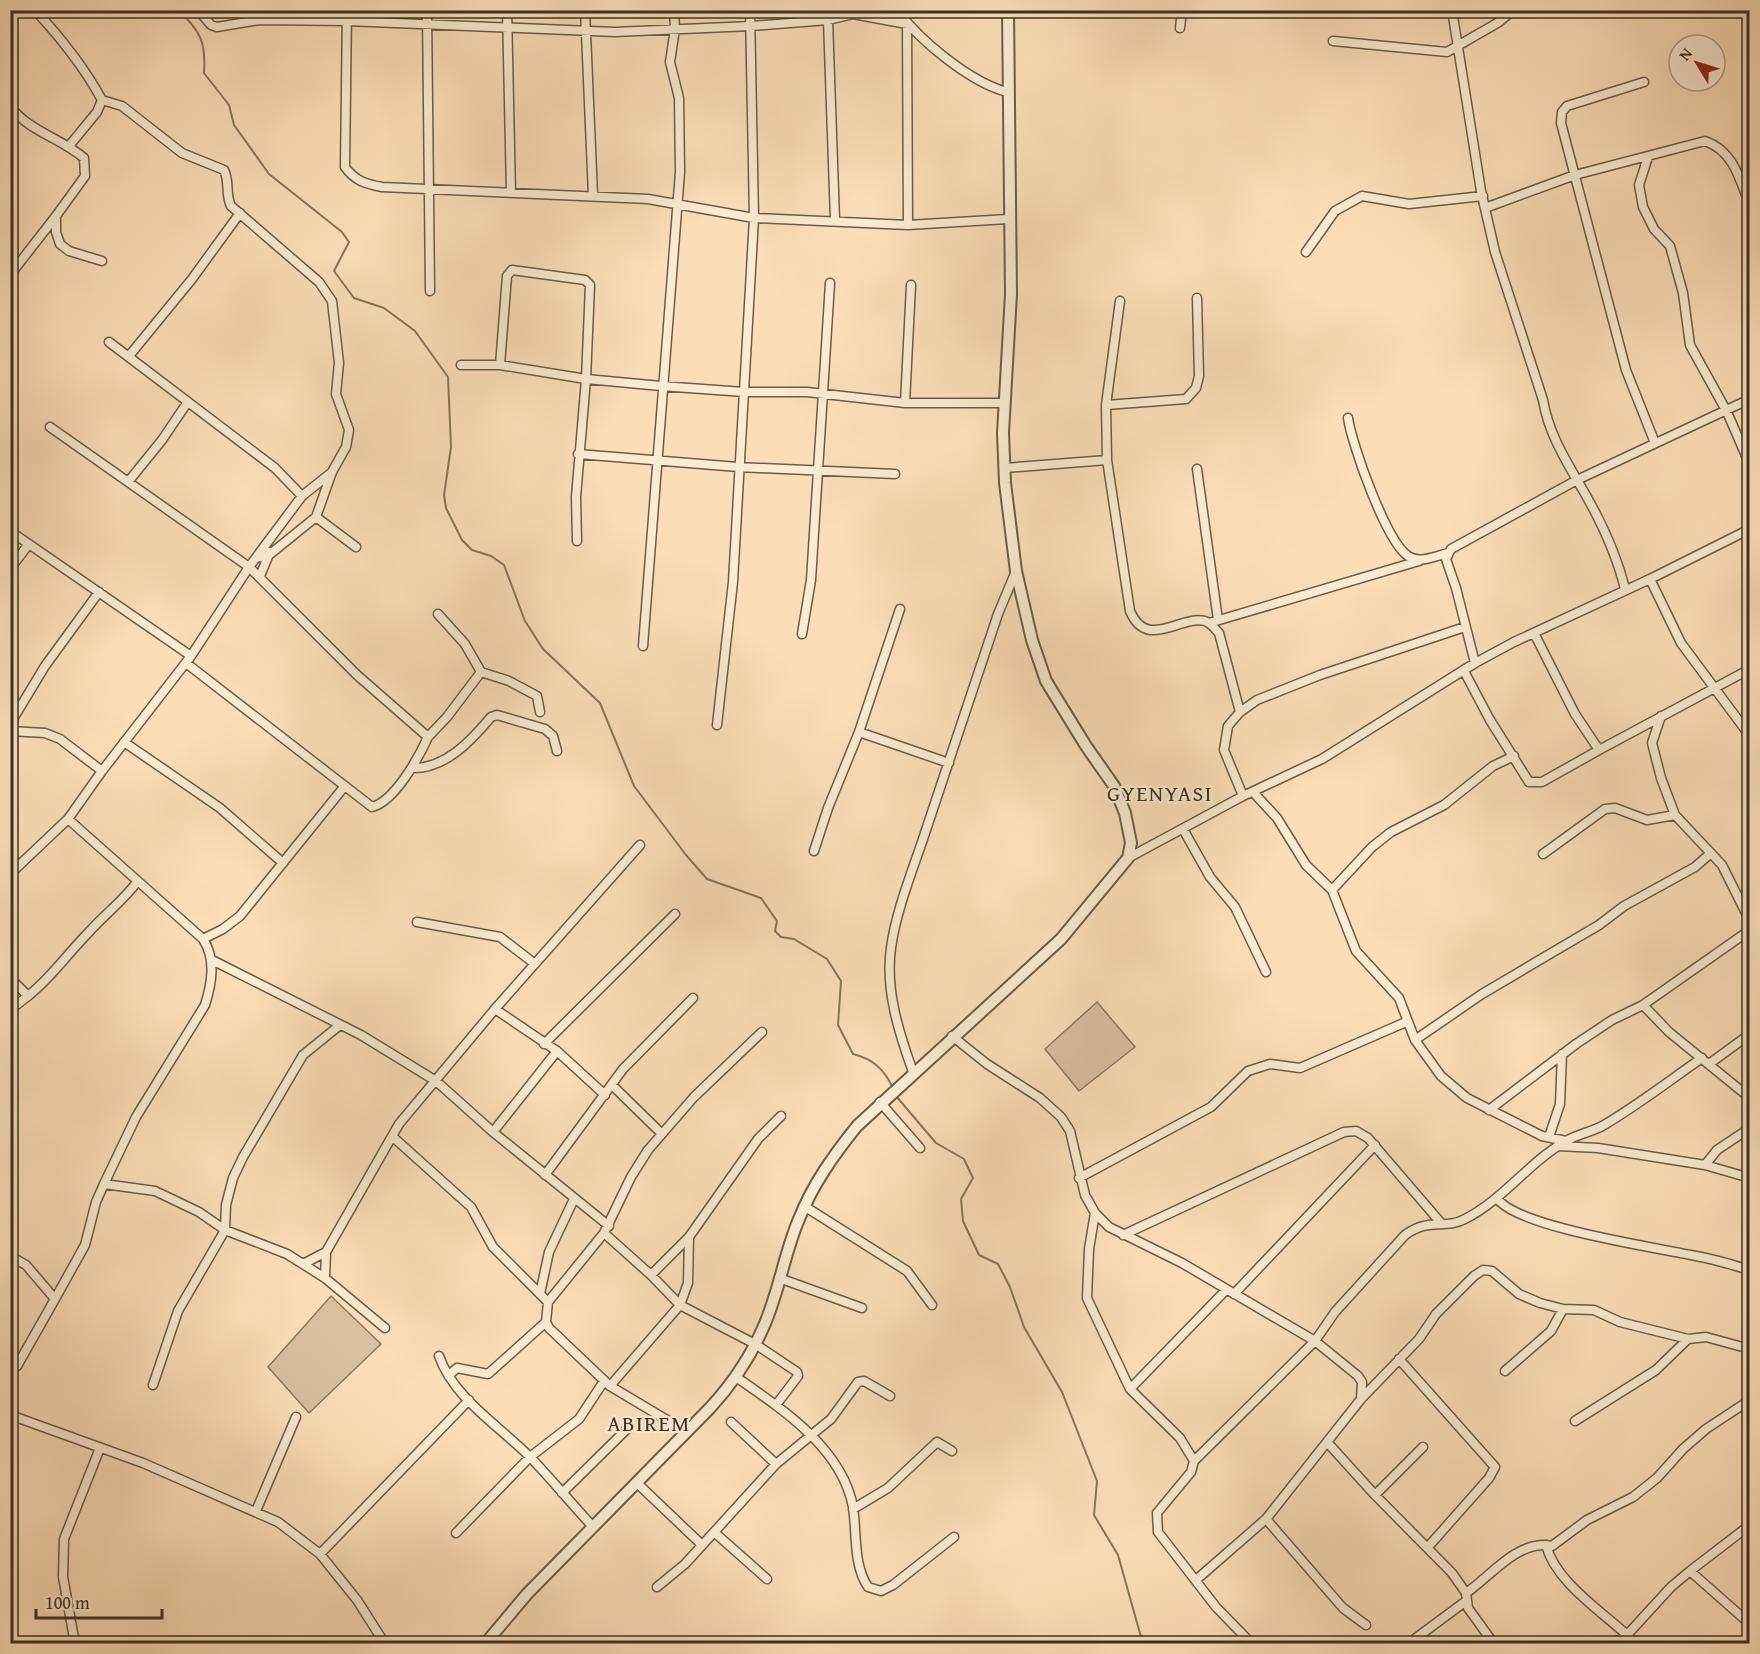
<svg xmlns="http://www.w3.org/2000/svg" width="1760" height="1654" font-family="'Gentium Book Plus',serif">
<rect width="100%" height="100%" fill="#fbdeb8"/>
<filter id="stains"><feTurbulence type="fractalNoise" baseFrequency=".00333" numOctaves="4"/><feColorMatrix values="0 0 0 0 .2 0 0 0 0 .09 0 0 0 0 .02 0 0 0 .5 -.17"/></filter>
<radialGradient id="worn" r=".72"><stop offset=".6" stop-color="#630" stop-opacity="0"/><stop offset="1" stop-color="#630" stop-opacity=".3"/></radialGradient>
<path fill="#dac09f" stroke="#8a7862" stroke-width="1.5" d="M1097 1002 1135 1047 1079 1091 1045 1049Z
M331 1296 381 1344 309 1413 268 1367Z"/>
<g fill="none" stroke-linecap="round" stroke-linejoin="round">
<path stroke="#87755f" stroke-width="2" d="M178 10C201 31 206 43 204 73L229 105 234 125 269 174 342 232 349 242 334 271 354 298 384 308 415 331 448 377 451 447 444 495 446 508 462 540 472 550 491 556 504 565 525 621 543 649 600 703 634 786 686 855 707 879 761 898 777 921 775 931 781 937 794 939 827 959 841 981 838 1025 853 1054C873 1059 884 1069 893 1088
M896 1096 936 1143 964 1159 973 1178 961 1199 963 1221 979 1255 998 1264 1010 1287 1024 1327 1062 1392 1097 1481 1094 1515 1118 1555 1143 1644"/>
<g stroke="#6b5c4a" stroke-width="11">
<path id="minor" d="M35 10C61 38 84 67 102 100L97 112 69 146
M198 10 211 25 217 27 259 20 347 21 615 32 751 26 828 20 853 14 907 24 908 225
M347 10 345 167C355 181 366 184 382 187L648 199 754 218 908 225 1008 219
M427 10 430 291
M507 10 511 193
M585 10 593 195
M897 10C920 41 970 82 1007 92
M1452 10 1481 191 1495 252 1543 400C1548 430 1562 454 1577 480 1597 513 1616 552 1625 589
M1745 10 1750 14
M828 20 835 220
M1180 28 1182 10
M1333 41 1447 52 1499 22 1513 10
M1644 82 1567 106 1562 112 1561 123 1626 370 1655 443
M102 100 122 106 182 153 224 170C230 182 225 194 231 206L319 282 332 301 339 363 336 394 349 430 346 447 332 472 316 517
M10 106C28 131 61 138 84 158L85 176 56 216V232L60 244 69 251 102 261
M1648 157 1639 185 1643 207 1654 229 1670 246 1683 293 1690 345 1727 412 1750 465
M1485 208 1575 175 1705 141C1734 151 1740 180 1750 206
M1306 252 1335 211 1362 196 1409 204 1483 196
M10 275 56 216
M1197 298 1199 376 1196 388 1186 399 1106 405 1107 460 1130 611C1147 651 1180 615 1205 621 1211 623 1215 629 1219 633L1240 712
M109 342 275 468 302 496
M129 356 192 279 240 213
M461 365H500L586 379 661 386 744 392H807L905 403H1005
M500 365 507 276 512 270 585 280 590 285 586 379 576 497 577 541
M905 403 911 285
M1106 405 1120 301
M1348 418C1352 445 1386 541 1408 556 1420 564 1436 556 1448 553
M50 427 249 567 357 675 428 737C419 757 395 801 372 807L186 663
M578 454 738 467 895 474
M1005 468 1107 460
M1197 469 1218 620
M128 482 162 440 187 403
M10 531 191 656
M256 558 269 555 316 517 356 547
M10 569 28 545
M260 576 270 552
M1650 579 1681 643 1750 736
M1209 623 1419 561
M1534 633 1575 714 1599 750 1750 669
M802 634 811 580 830 283
M643 646 680 172 679 98 670 62 675 29 674 10
M1475 663 1456 588 1446 559 1451 549 1577 480 1750 399
M1464 671 1490 720 1529 782H1542L1599 750
M481 672 509 681 537 696 540 712
M1661 716 1652 743 1661 778 1675 815 1722 865 1750 921
M10 724 45 666 99 592
M717 725 733 582 754 218 750 10
M10 731 45 733 60 739 102 771
M859 732 900 609
M428 737 447 717 481 672 465 644 438 614
M124 742 220 808 283 863
M1514 756 1493 766 1444 805 1391 832 1372 847 1332 890 1356 951 1399 998 1415 1040 1441 1076 1467 1098 1542 1136 1566 1141
M412 768C445 769 471 741 491 717L497 715 545 729 553 736 557 751
M344 787 240 916 223 929 203 939C216 959 212 983 205 1005L136 1117 104 1184 155 1191 199 1212 225 1230 287 1254 325 1278 385 1328
M1253 792 1277 818 1306 865 1332 890
M1243 796 1224 750 1228 726 1240 712 1257 700 1320 675 1465 627
M68 819 203 939
M1183 829 1210 877 1235 907 1266 972
M814 851 828 808 859 732 949 763
M1543 854 1605 809 1615 808 1647 820 1675 815
M1128 858 1243 796 1322 759 1475 663 1514 642 1650 579 1750 529
M10 874 68 819 102 771 191 656 249 567 302 496 331 473
M417 922 500 937 535 964
M212 960 361 1035 436 1081 493 1132 609 1226
M10 978 28 996C52 977 68 953 89 932 105 914 123 901 137 882
M1643 1005 1669 1032 1750 1098
M495 1009 557 1051 605 1095
M10 1010 28 996
M952 1036 987 1064 1040 1098 1061 1117 1070 1131 1085 1195 1095 1213 1109 1227 1182 1263 1315 1341 1358 1376 1362 1382 1361 1399
M1415 1040 1482 994 1599 925 1624 906 1695 867 1711 853
M544 1044 675 914
M1709 1064 1750 1034
M913 1072C899 1033 885 990 891 948 896 910 914 867 926 830 950 758 974 686 998 614L1016 571
M612 1085 661 1133
M880 1102 920 1148
M1489 1110 1576 1044 1612 1020 1643 1005 1750 930
M493 1132 557 1051
M393 1137 471 1207 493 1247 548 1302
M1549 1137 1560 1104 1562 1054
M1558 1146 1598 1148 1705 1165 1750 1178
M1705 1165 1717 1150 1750 1128
M545 1175 623 1069 693 998
M1079 1178 1211 1107 1248 1071 1270 1064 1300 1068 1406 1022
M1497 1198C1515 1227 1659 1248 1696 1256 1714 1259 1732 1265 1750 1270
M804 1206 907 1271 932 1305
M1095 1213 1089 1249 1087 1298 1130 1389 1180 1438 1194 1461 1191 1472 1157 1513 1158 1532 1216 1607 1252 1644
M604 1233 651 1275 680 1305 755 1344 797 1372 798 1376 776 1405
M1123 1235 1344 1132 1356 1131 1368 1138 1441 1223
M10 1256 26 1265 55 1299 85 1245 96 1202 104 1184
M303 1264 326 1252
M651 1275 689 1237
M325 1278 326 1252 399 1124 495 1009 640 845
M779 1278 862 1308
M540 1294 549 1252 574 1199
M1234 1294 1375 1145
M439 1356C454 1399 501 1427 531 1458 552 1480 572 1504 593 1527
M1399 1359 1495 1467 1489 1478 1428 1547
M10 1370 17 1366 55 1299
M1505 1371 1551 1331 1563 1309
M449 1375 457 1368 488 1374 546 1322
M736 1377C782 1409 842 1448 853 1507 857 1533 853 1565 868 1587L881 1591 893 1585 954 1537
M153 1385 178 1311 225 1230 226 1205 233 1178 243 1157 303 1055 340 1025
M610 1386 680 1305 688 1283 689 1237 758 1139 781 1116
M1130 1389 1226 1290
M10 1415 143 1463 278 1522 320 1554 357 1600 385 1644
M1575 1421 1656 1370 1688 1339
M731 1422 776 1464
M687 1432 610 1386 549 1328 546 1322 548 1302 604 1233 631 1177 648 1150 694 1097 762 1032
M1327 1442 1375 1495 1452 1573 1466 1593 1468 1608 1494 1644
M1194 1461 1315 1341 1335 1312 1405 1235C1430 1217 1444 1230 1465 1219 1503 1200 1529 1162 1566 1141 1578 1134 1592 1132 1604 1125 1638 1105 1670 1080 1702 1058
M637 1483 701 1544
M562 1493 629 1427
M1375 1495 1423 1447
M853 1509 888 1488 937 1442 952 1451
M256 1511 296 1417
M1266 1519 1343 1608 1366 1625
M714 1532 767 1579
M456 1533 530 1457 579 1419 604 1381
M1546 1545 1552 1546 1587 1520 1633 1497 1657 1478 1683 1449 1706 1429 1750 1400
M320 1554 469 1400
M1690 1571 1750 1525
M1196 1580 1266 1519 1361 1399 1419 1339 1436 1314 1474 1276 1483 1270 1492 1271 1519 1294 1540 1303 1563 1309 1594 1310 1620 1322 1688 1339 1706 1337 1750 1349
M657 1587 685 1564 776 1464 831 1419 858 1382 864 1381 890 1396
M1466 1593C1491 1576 1514 1544 1546 1545 1555 1581 1600 1610 1627 1635L1671 1587 1690 1571 1750 1624
M75 1644 63 1577 64 1539 100 1448
M1408 1644 1466 1601
M1612 1644 1627 1635 1637 1644"/>
</g>
<g stroke="#6b5c4a" stroke-width="14">
<path id="tertiary" d="M485 1644 527 1594 710 1408C732 1384 750 1358 763 1328 779 1293 784 1254 799 1219 813 1184 833 1156 857 1126L1061 939 1128 858 1131 843 1125 813 1114 786 1086 746 1046 681 1032 640 1016 571 1005 483 1003 433 1011 294 1008 10"/>
</g>
<use href="#minor" stroke="#fcead1" stroke-width="8"/>
<use href="#tertiary" stroke="#fcead1" stroke-width="10"/>
</g>
<g text-anchor="middle" stroke-width="4.5" stroke-linejoin="round" paint-order="stroke">
<g font-size="22" letter-spacing="1.5" fill="#3b3025" stroke="#fcead1">
<text x="1160" y="801">GYENYASI</text>
<text x="649" y="1431">ABIREM</text>
</g>
</g>
<rect width="1760" height="1654" fill="none" stroke="#fbdeb8" stroke-width="36"/>
<rect x="12" y="12" width="1736" height="1630" fill="none" stroke="#3b3025" stroke-width="3"/>
<rect x="18" y="18" width="1724" height="1618" fill="none" stroke="#3b3025" stroke-width="1.5"/>
<g transform="translate(1697 63) rotate(308)"><circle r="28" fill="#fcead1" stroke="#afa08c" stroke-width="1.5"/>
<path d="M0-4.5L10 22L0 15L-10 22Z" fill="#8f2418"/>
<text y="-9" font-size="16" font-weight="bold" text-anchor="middle" fill="#3b3025">N</text>
</g>
<path d="M36 1609v9h126v-9" fill="none" stroke="#3b3025" stroke-width="3"/>
<text x="45" y="1609" font-size="18" fill="#3b3025" stroke="#fcead1" stroke-width="4.5" paint-order="stroke">100 m</text>
<rect width="100%" height="100%" filter="url(#stains)"/>
<rect width="100%" height="100%" fill="url(#worn)"/>
</svg>
